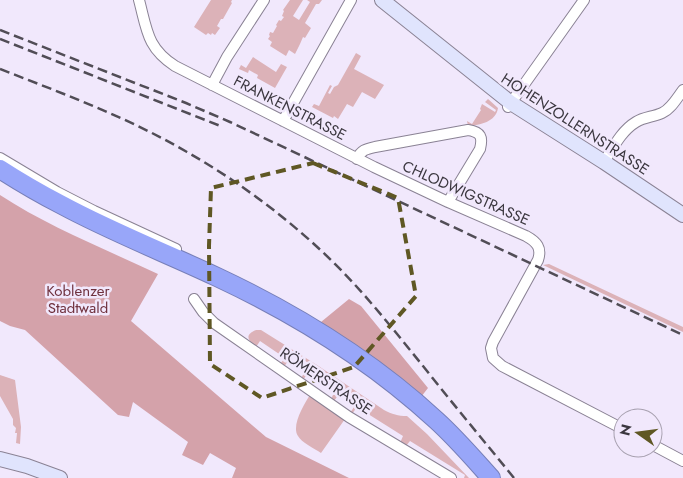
<svg xmlns="http://www.w3.org/2000/svg" width="683" height="478" font-family="Jost,sans-serif">
<rect width="100%" height="100%" fill="#f1e8fc"/>
<path fill="#dcb2b8" d="M211 0H232L231 2 232 3 223 19H221L217 26 220 28 215 35 212 33 211 35 208 33 206 35 194 27Z
M290 0H303L293 16 299 20 310 2 307 0H322L319 4H316L305 23 311 28 305 38 303 37 300 44 295 54 289 50 286 56 270 46 272 42 268 39 270 36 269 35 270 32 273 33 277 26 276 25 279 20 281 21 284 17 282 16 284 11 283 10Z
M356 53 361 56 354 69 384 85 375 99 362 92 353 107 347 104 338 119 334 116 333 118 312 107 314 104 319 106 330 85 332 86 328 93 330 94 334 87 338 85Z
M253 57 276 72 281 64 287 67 275 88 257 78 258 75 249 70 248 73 239 69 241 65 246 68Z
M488 99 498 108C496 122 480 125 468 126L467 121 472 124 481 110 480 109 482 104 495 112 496 110 485 102Z
M549 264 683 327V332L543 265Z
M256 330H261L317 365 384 410C392 414 398 416 407 416L427 434 469 478H464L465 475 410 441 406 446 400 443 403 436 357 407 352 414 350 413 358 401 342 390 334 401 331 399 335 391 308 373 303 380 301 378 310 364 293 353 284 367 280 364 285 358 260 341 256 347C248 340 244 335 256 330Z
M0 375 15 380 21 427 20 444 16 443 17 433H15L16 428 13 425V419L0 396Z
M310 395 345 419 321 453C315 449 301 442 298 436 291 426 304 404 310 395Z"/>
<path fill="#d4a2aa" d="M0 195C49 227 105 249 158 274L131 321 266 437 349 478H232L236 468 210 453 203 465 182 455 188 442 133 402 129 417 118 415 25 330 10 326 0 321Z
M349 299 361 306 428 388 421 397 321 322Z"/>
<g fill="none" stroke-linecap="round" stroke-linejoin="round">
<g stroke="#8a8294" stroke-width="12">
<path id="street" d="M139 0C147 30 147 48 175 66L374 167 448 202 526 236C537 242 542 248 538 260L493 342 491 348 493 358 502 366 623 429
M212 85 227 57 264 0
M508 107 584 0
M283 121 351 0
M0 158 57 192 94 211 176 249
M357 159C361 150 366 149 375 147L468 130C481 132 483 137 480 149L448 202
M604 162C613 148 621 131 636 122 644 117 653 117 662 113 671 109 677 98 683 90
M194 299 203 312 214 323 349 417 451 478
M653 445 683 461"/>
</g>
<g stroke="#8a8294" stroke-width="16">
<path id="secondary" d="M382 0 511 103 604 162 683 215
M0 459 27 466 60 478"/>
</g>
<g stroke="#777fb8" stroke-width="20">
<path id="highway" d="M0 169C20 182 41 194 62 205 112 232 166 253 217 277 296 314 372 361 436 420 456 438 473 458 491 478"/>
</g>
<use href="#street" stroke="#fff" stroke-width="10"/>
<use href="#secondary" stroke="#e0e4fd" stroke-width="14"/>
<use href="#highway" stroke="#98a6f9" stroke-width="18"/>
<path stroke="#514d56" stroke-width="2.5" stroke-dasharray="10 5" stroke-linecap="butt" d="M0 30 186 103 230 122 683 335
M0 39 223 127
M0 69C64 94 127 117 187 152 243 184 297 225 342 271 371 301 397 334 423 366 453 404 484 441 514 478"/>
</g>
<path fill="none" stroke="#5f5724" stroke-width="4" stroke-dasharray="10 6" stroke-linejoin="round" d="M313 163 398 198 416 296 354 367 262 398 210 364 209 246 211 188Z"/>
<g text-anchor="middle" stroke-width="5" stroke-linejoin="round" paint-order="stroke">
<g font-size="15" fill="#3b373f" stroke="#f1e8fc">
<text transform="translate(290 108) rotate(27)" y="5">FRANKENSTRASSE</text>
<text transform="translate(575 124) rotate(33)" y="5">HOHENZOLLERNSTRASSE</text>
<text transform="translate(466 193) rotate(24)" y="5">CHLODWIGSTRASSE</text>
<text transform="translate(326 381) rotate(34)" y="5">RÖMERSTRASSE</text>
</g>
<g font-size="15" fill="#6f313e" stroke="#f1e8fc">
<text x="78" y="296">Koblenzer<tspan x="78" dy="17">Stadtwald</tspan></text>
</g>
</g>
<g transform="translate(638 433) rotate(284)"><circle r="24" fill="#f1e8fc" stroke="#a8a1b0"/>
<path d="M0-4L9 19L0 12L-9 19Z" fill="#5f5724"/>
<text y="-8" font-size="14" font-weight="bold" text-anchor="middle" fill="#3b373f">N</text>
</g>
</svg>
